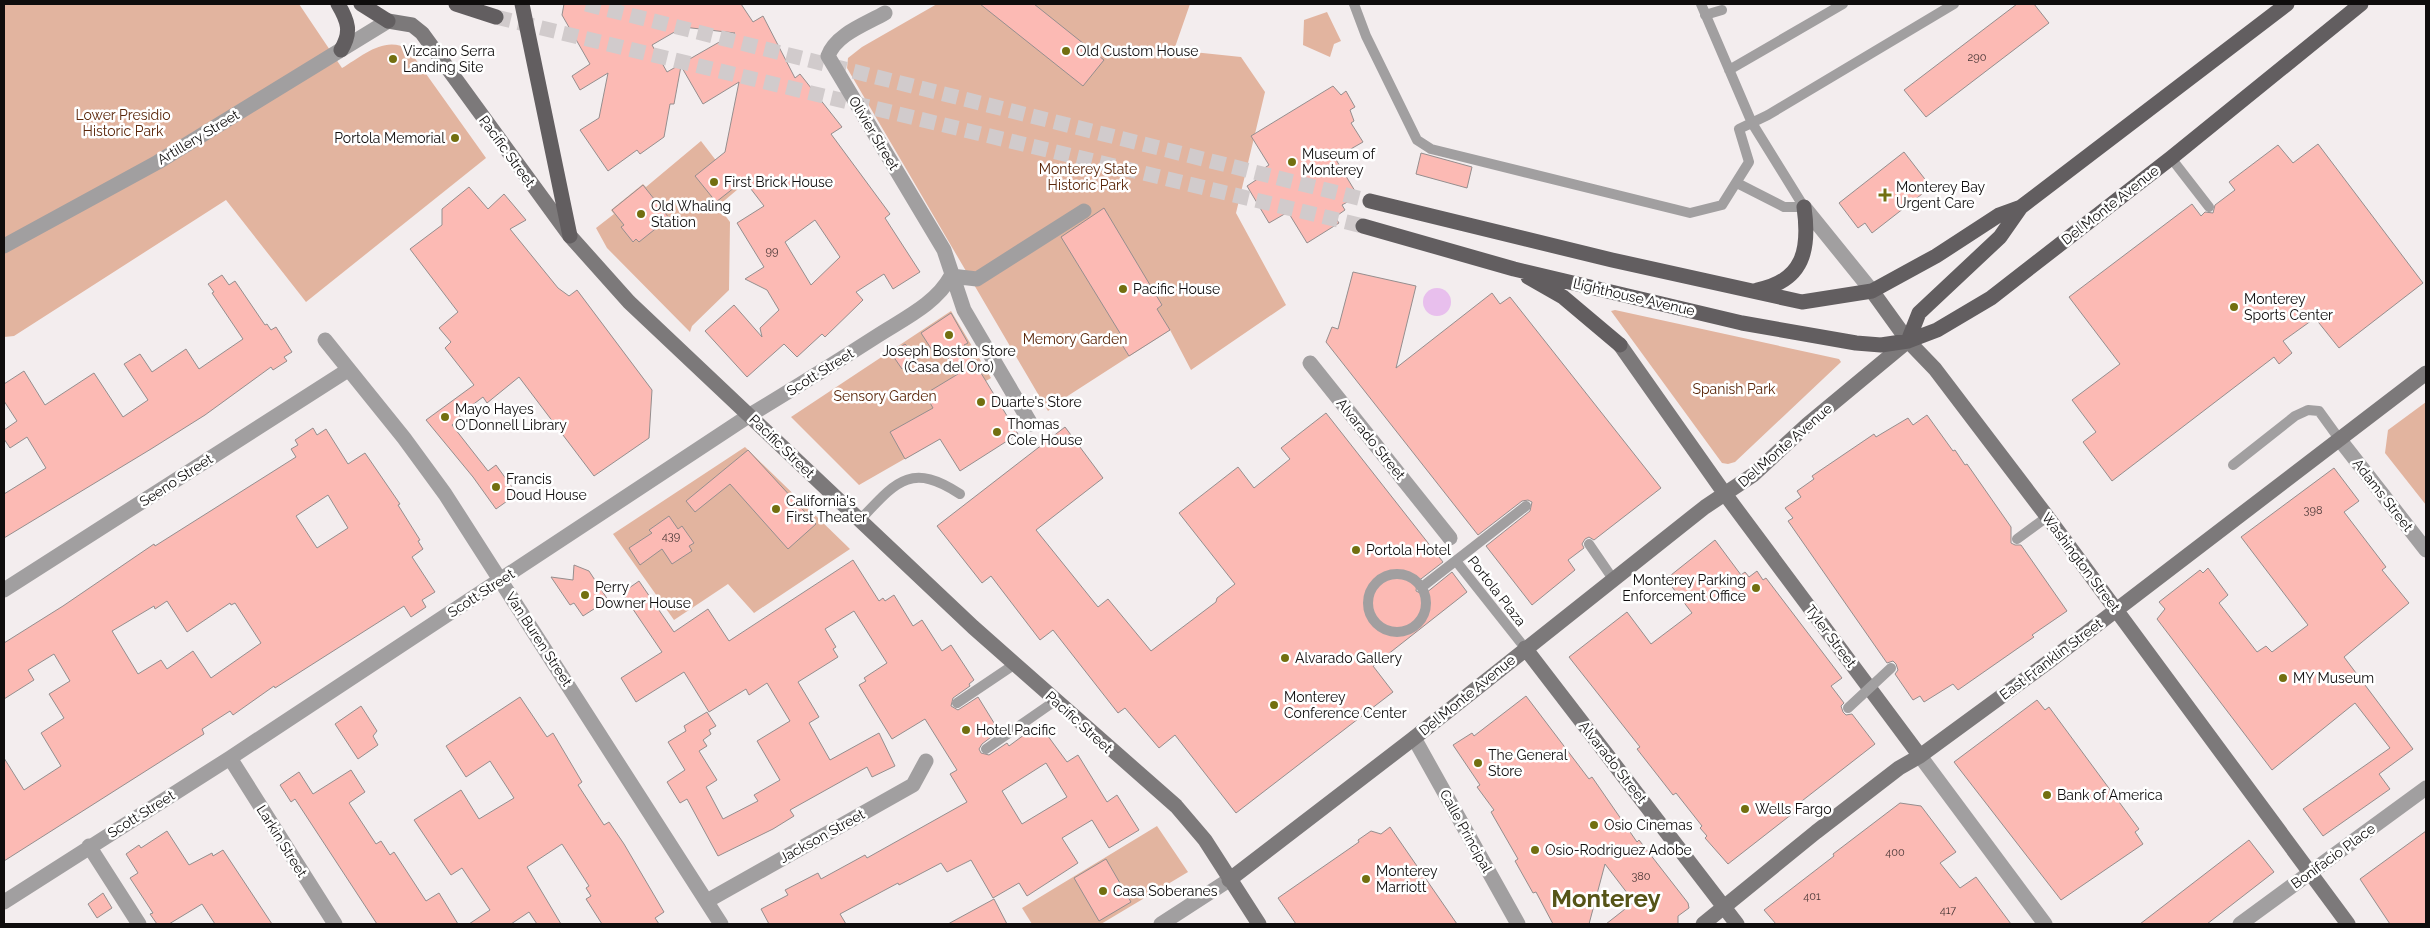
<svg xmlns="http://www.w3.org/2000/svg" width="2430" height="928" font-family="Raleway,sans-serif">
<rect width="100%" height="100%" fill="#f3edee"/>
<path fill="#e2b49f" d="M4 4H299L342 68C362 56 386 34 409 50L486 158 306 302 226 200 14 336 4 337Z
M937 4H1190L1174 50 1241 57 1265 92 1236 213 1286 305 1191 370 1170 330 1063 399 1048 411 847 68 848 58 862 47Z
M1327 12 1341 41 1334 44 1330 57 1303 45 1304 20Z
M701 141 738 189 718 206 730 222 729 290 692 326 690 332 607 248 596 228 614 214 611 210 643 184 646 187Z
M1615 310 1839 359 1841 362 1735 462 1728 464 1722 463 1611 311Z
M951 311 991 378 914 423 927 446 859 485 791 417Z
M2426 402V505L2385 453 2388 430Z
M745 447 850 549 754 613 728 584 674 620 613 534Z
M1157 826 1188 872 1101 924H1032L1022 908Z"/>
<path fill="#e8bfed" d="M1423 302a14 14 0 1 1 28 0a14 14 0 1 1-28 0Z"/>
<path fill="#fcbab4" stroke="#958e8e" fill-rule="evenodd" d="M564 4H741L753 22 763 16 795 78 800 74 842 127 831 134 890 214 885 218 920 272 893 289 884 274 856 292 863 300 825 337 822 334 797 357 784 344 747 377 705 331 734 305 762 337 760 328 779 310 767 290 745 279 764 267 737 223 764 206 744 180 716 202 695 176 725 152 739 82 703 104 681 66 674 104H670L664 137 640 154 637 150 608 171 580 130 599 118 608 73 580 90 572 76 590 64 562 15ZM683 27 735 33 667 72 652 45ZM815 220 840 257 811 285 785 242Z
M980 4H1034L1104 60 1083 86Z
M2017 4H2034L2049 23 1926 117 1904 90Z
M1333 86 1341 95 1346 91 1355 107 1350 110 1354 121 1351 123 1363 142 1335 158 1358 196 1342 205 1345 210 1335 217 1339 223 1307 243 1288 212 1269 223 1247 186 1265 174 1263 169 1269 165 1251 136Z
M2318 144 2423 283 2339 348 2315 318 2283 341 2292 353 2279 364 2274 357 2112 481 2083 442 2096 432 2072 400 2120 364 2069 297 2192 204 2201 216 2205 212 2213 213 2215 205 2235 190 2229 182 2278 145 2293 163Z
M1904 152 1931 187 1872 233 1865 223 1858 228 1839 203Z
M1421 153 1472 167 1467 188 1416 174Z
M643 185 669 218 639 242 636 239 633 242 621 227 624 225 612 210Z
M469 187 488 209 504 194 526 220 510 229 558 288 569 296 577 290 652 390 649 438 594 476 519 377 487 403 483 397 459 415 461 418 452 425 488 471 496 465 517 494 496 509 473 477 426 420 474 385 445 348 451 342 439 328 458 312 410 249 442 225V209Z
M1104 208 1162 305 1157 309 1170 330 1129 356 1119 340 1123 338 1061 237Z
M1353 272 1416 286 1396 368 1492 293 1500 304 1510 297 1661 488 1594 540 1589 537 1585 539 1582 544 1584 548 1568 560 1575 570 1532 605 1486 546 1530 511 1532 502 1528 500 1522 501 1478 535 1326 342 1332 327 1338 329Z
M222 275 229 285 235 281 265 325 267 324 271 330 276 327 292 352 284 357 287 361 273 370 271 367 205 415 151 449 4 538V494L46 468 27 437 10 448 4 439V430L17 421 4 401V384L24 371 45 405 94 373 123 417 148 400 124 364 140 354 152 372 186 349 199 369 243 339 212 293 214 292 208 284Z
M951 313 968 343 964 345 1018 434 960 471 940 439 905 459 890 432 933 408 925 394 958 374 940 345 932 350 921 333Z
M905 344 919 358 902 369 891 353Z
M1326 413 1443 562 1417 582 1416 591 1420 593H1426L1452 572 1467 592 1373 666 1393 692 1236 813 1175 735 1159 748 1125 708 1118 713 1053 630 1040 640 991 576 982 583 937 526 1065 427 1103 478 1036 530 1098 607 1108 599 1151 651 1216 602 1217 598 1235 584 1179 513 1238 467 1254 488 1290 459 1281 448Z
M1927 415 1953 451 1955 450 1965 465 1967 464 2011 527V543L2015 545H2021L2067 611 2032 635 2034 637 1958 690 1953 684 1924 702 1920 696 1913 700 1895 674 1898 670 1896 664 1893 661 1887 663 1788 521 1793 518 1785 508 1801 497 1797 491 1814 479 1812 476 1874 434 1876 437 1908 418 1913 425Z
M313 428 317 435 326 429 348 464 365 453 400 504 398 505 420 540 418 541 423 549 412 557 435 592 422 600 426 607 411 617 404 606 275 688 274 686 233 715 230 711 202 729 204 734 4 861V758L24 790 61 766 41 733 64 718 49 694 70 681 54 654 28 670 34 680 4 699V643L63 606 154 544 155 546 296 457 291 449 298 445 295 440ZM328 495 348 528 317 548 296 516ZM167 601 187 632 230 603 231 605 235 603 261 643 211 678 193 651 167 669 161 660 138 674 112 631 154 606 155 609Z
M748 450 816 524 788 549 730 484 695 512 686 501Z
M2334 468 2359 501 2344 512 2386 567 2382 570 2409 603 2344 657 2413 749 2379 774 2390 789 2323 836 2303 809 2390 748 2355 703 2272 770 2157 619 2165 609 2159 602 2200 570 2203 573 2208 568 2228 595 2219 603 2257 652 2266 646 2272 652 2308 625 2241 537Z
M669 516 678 529 682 526 694 543 689 546 692 551 672 564 662 549 640 565 629 548 652 533 649 530Z
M1715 540 1741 575 1745 572 1749 577 1757 571 1763 580 1766 578 1842 678 1831 686 1844 703 1841 706 1843 712 1846 715 1852 714 1875 744 1798 804 1801 807 1728 864 1705 838 1707 836 1700 828 1702 826 1676 793 1673 795 1637 749 1640 747 1569 657 1627 612 1651 644 1692 613 1666 579Z
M853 560 879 601 883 598 885 601 894 595 913 626 922 620 942 651 951 645 974 680 969 684 970 686 953 698 951 706 958 710 978 697 999 731 982 744 979 749 981 753 989 755 1007 743 1009 746 1032 729 1034 733 1042 728 1067 762 1078 755 1107 802 1117 795 1139 830 1109 848 1092 820 1062 838 1078 863 1027 896 1019 883 993 898 971 860 947 872 941 863 899 885 898 883 840 914 846 924H769L761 909 788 895 785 890 818 873 821 879 865 855 867 858 967 802 950 774 957 770 925 719 892 739 859 685 866 681 864 678 887 663 854 611 825 629 836 647 833 649 838 657 798 682 819 717 809 723 830 760 879 733 895 766 872 777 867 767 790 810 794 816 773 829 718 856 687 799 680 803 667 782 685 770 668 742 686 731 684 726 707 712 716 726 709 730 711 734 703 740 707 746 699 751 717 780 706 787 723 819 758 801 754 795 780 780 757 741 790 721 767 683 749 695 746 689 709 712 684 672 636 702 621 678 662 652 622 593 639 581 674 632 708 609 729 641ZM1046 763 1067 797 1022 824 1002 791Z
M574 565 589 571 608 600 583 616 574 603 570 605 551 577 573 580Z
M1526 696 1589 779 1592 777 1637 842 1639 840 1688 903 1689 908 1678 916V924H1606L1634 902 1605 864 1589 924H1553L1536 892 1533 893 1515 861 1518 859 1491 812 1494 810 1477 787 1480 785 1453 745 1472 733 1474 736Z
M520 697 547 737 553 733 582 782 578 785 604 825 609 822 624 844 664 912 655 918 659 924H602L586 899 591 896 586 888 589 886 562 844 527 867 561 924H537L529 912 511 924H469L490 910 462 868 451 875 414 820 461 790 479 819 514 798 490 761 466 777 446 746Z
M2037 700 2045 710 2049 707 2139 829 2135 832 2143 844 2061 900 1954 762Z
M361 706 377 731 373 736 378 745 358 759 335 724Z
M351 770 365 792 349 803 376 844 381 841 390 855 394 852 426 901 439 893 458 924H377L295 799 291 802 280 785 299 772 313 794Z
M1900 803 1921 806 1956 852 1940 863 1960 888 1976 877 2011 924H1776L1764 910 1834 856 1833 854Z
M1390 827 1457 924H1296L1278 898 1359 842 1358 840 1371 831 1381 834Z
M167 831 189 865 212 853 213 856 223 850 272 924H215L202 904 169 924H157L150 914 153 913 130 878 138 873 126 854 139 845 141 848Z
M2426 831V924H2390L2360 879Z
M2249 840 2274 872 2207 924H2140Z
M1106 859 1131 902 1099 921 1074 878Z
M103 893 112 908 97 918 88 904Z
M994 899 1007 924H948Z"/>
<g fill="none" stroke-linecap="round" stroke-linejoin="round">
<path stroke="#d1cbcc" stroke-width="15" stroke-dasharray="15 8" stroke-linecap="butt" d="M586 4 1370 201
M496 17 1363 226"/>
<path stroke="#a19fa0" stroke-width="10" d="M1354 4 1366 36 1417 140 1431 149 1690 213 1722 205 1749 162 1739 129 1768 115 1954 4
M1701 4 1752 123 1804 207H1784L1737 183
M1705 15 1722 10
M1729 70 1843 4
M2171 158 2209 207
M2233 465 2295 416 2308 410 2319 411 2340 440
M860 520C895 483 910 461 960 494
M2017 539 2047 517
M1589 544 1613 579
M1456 561 1525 648
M1368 603a29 29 0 1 1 58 0a29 29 0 1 1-58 0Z
M1422 587 1526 506
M957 703 1015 664
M986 749 1055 701"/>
<path stroke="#a19fa0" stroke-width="15" d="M885 13C866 24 836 34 828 56L944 250 964 310 1031 424
M1804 207 1872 291
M4 246 158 162 388 21
M951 276 977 279 1084 211
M325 340 404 438 445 494 721 924
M1310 363 1450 538
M2340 440 2426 550
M4 590 348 370
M1414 738 1518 924
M1920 756 2045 924
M230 758 335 924
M89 846 139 924
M707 901 913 785 926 761
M4 902 230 758 750 415C793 389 835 363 877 336 903 319 936 304 951 276
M1161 924 1229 880
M2240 924 2426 788"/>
<path stroke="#7c797a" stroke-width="15" d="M388 21 412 25 422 33 570 236 629 302 973 627 1176 806 1205 840 1259 924
M1872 291 1908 341 1935 369 2049 519 2348 924
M1620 345 1725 494 1920 756
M1525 648 1737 924
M1229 880 1414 738 1705 507 1753 475 1808 424 1908 341
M1703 924 1816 832 1899 768 1920 756 2047 663 2426 373"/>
<path stroke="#625e60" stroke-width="15" d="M338 4C348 21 352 32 341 50
M361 4 388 21
M456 4 496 17
M522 4 570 236
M1370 201 1612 260 1802 302 1872 291 1936 256 1999 215 2021 207 2287 4
M1363 226 1514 269 1742 323 1856 343 1881 345 1908 341 1937 330 1991 298 2171 158 2361 4
M1528 277 1563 297 1620 345
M1757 290C1804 281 1810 249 1804 207
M1908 341 1919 313 2000 237 2021 207"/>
<path stroke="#a19fa0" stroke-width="10" d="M1848 708 1891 668"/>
</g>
<g fill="#726f10" stroke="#fff" stroke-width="2">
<circle cx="1066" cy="51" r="5"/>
<circle cx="393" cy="59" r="5"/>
<circle cx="455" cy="138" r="5"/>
<circle cx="1292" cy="162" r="5"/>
<circle cx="714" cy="182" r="5"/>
<path d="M1882.5 187.5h5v5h5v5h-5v5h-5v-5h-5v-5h5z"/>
<circle cx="641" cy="214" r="5"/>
<circle cx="1123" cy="289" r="5"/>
<circle cx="2234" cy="307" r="5"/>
<circle cx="949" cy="335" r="5"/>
<circle cx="981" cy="402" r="5"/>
<circle cx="445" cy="417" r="5"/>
<circle cx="997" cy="432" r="5"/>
<circle cx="496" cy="487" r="5"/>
<circle cx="776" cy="509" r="5"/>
<circle cx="1356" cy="550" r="5"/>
<circle cx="1756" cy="588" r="5"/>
<circle cx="585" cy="595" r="5"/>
<circle cx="1285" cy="658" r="5"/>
<circle cx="2283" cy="678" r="5"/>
<circle cx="1274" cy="705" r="5"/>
<circle cx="966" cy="730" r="5"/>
<circle cx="1478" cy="763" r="5"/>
<circle cx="2047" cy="795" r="5"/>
<circle cx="1745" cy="809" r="5"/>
<circle cx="1594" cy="825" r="5"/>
<circle cx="1535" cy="850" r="5"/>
<circle cx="1366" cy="879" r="5"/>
<circle cx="1103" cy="891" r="5"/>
</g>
<g text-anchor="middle" stroke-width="5" stroke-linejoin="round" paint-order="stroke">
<g font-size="11" fill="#4a3837">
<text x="1977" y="61">290</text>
<text x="772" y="255">99</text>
<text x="2313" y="514">398</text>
<text x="671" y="540">439</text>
<text x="1895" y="856">400</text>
<text x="1641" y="880">380</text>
<text x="1812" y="900">401</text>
<text x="1948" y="914">417</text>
</g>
<g font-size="14" fill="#0f0d0d" stroke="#fff" text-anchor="start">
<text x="403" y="56">Vizcaino Serra<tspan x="403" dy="16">Landing Site</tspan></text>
<text x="1076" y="56">Old Custom House</text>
<text x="445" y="143" text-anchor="end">Portola Memorial</text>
<text x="1302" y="159">Museum of<tspan x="1302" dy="16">Monterey</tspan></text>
<text x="724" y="187">First Brick House</text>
<text x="1896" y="192">Monterey Bay<tspan x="1896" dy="16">Urgent Care</tspan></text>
<text x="651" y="211">Old Whaling<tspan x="651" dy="16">Station</tspan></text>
<text x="1133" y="294">Pacific House</text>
<text x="2244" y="304">Monterey<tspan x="2244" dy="16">Sports Center</tspan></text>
<text x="949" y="356" text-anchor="middle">Joseph Boston Store<tspan x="949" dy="16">(Casa del Oro)</tspan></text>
<text x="991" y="407">Duarte's Store</text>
<text x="455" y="414">Mayo Hayes<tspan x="455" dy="16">O'Donnell Library</tspan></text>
<text x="1007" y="429">Thomas<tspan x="1007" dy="16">Cole House</tspan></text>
<text x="506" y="484">Francis<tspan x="506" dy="16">Doud House</tspan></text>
<text x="786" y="506">California's<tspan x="786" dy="16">First Theater</tspan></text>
<text x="1366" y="555">Portola Hotel</text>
<text x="1746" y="585" text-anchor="end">Monterey Parking<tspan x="1746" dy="16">Enforcement Office</tspan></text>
<text x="595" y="592">Perry<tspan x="595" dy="16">Downer House</tspan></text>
<text x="1295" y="663">Alvarado Gallery</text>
<text x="2293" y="683">MY Museum</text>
<text x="1284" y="702">Monterey<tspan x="1284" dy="16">Conference Center</tspan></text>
<text x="976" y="735">Hotel Pacific</text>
<text x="1488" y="760">The General<tspan x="1488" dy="16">Store</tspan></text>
<text x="2057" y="800">Bank of America</text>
<text x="1755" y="814">Wells Fargo</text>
<text x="1604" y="830">Osio Cinemas</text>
<text x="1545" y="855">Osio-Rodriguez Adobe</text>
<text x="1376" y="876">Monterey<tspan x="1376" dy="16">Marriott</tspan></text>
<text x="1113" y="896">Casa Soberanes</text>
</g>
<g font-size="14" fill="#5a2609" stroke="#fff">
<text x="123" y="120">Lower Presidio<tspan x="123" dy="16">Historic Park</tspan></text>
<text x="1088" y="174">Monterey State<tspan x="1088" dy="16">Historic Park</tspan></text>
<text x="1075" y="344">Memory Garden</text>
<text x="1734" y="394">Spanish Park</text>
<text x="885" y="401">Sensory Garden</text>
</g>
<g font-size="14" fill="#0f0d0d" stroke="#fff">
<text transform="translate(874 133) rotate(59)" y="5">Olivier Street</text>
<text transform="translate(198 137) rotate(-31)" y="5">Artillery Street</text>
<text transform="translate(507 151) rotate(54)" y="5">Pacific Street</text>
<text transform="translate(2110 205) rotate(-38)" y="5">Del Monte Avenue</text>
<text transform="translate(1634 297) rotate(13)" y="5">Lighthouse Avenue</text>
<text transform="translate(820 372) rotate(-32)" y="5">Scott Street</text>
<text transform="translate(1371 439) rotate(51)" y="5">Alvarado Street</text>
<text transform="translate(1785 445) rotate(-41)" y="5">Del Monte Avenue</text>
<text transform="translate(782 446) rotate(44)" y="5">Pacific Street</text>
<text transform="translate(176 480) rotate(-33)" y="5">Seeno Street</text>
<text transform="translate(2383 495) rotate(52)" y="5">Adams Street</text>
<text transform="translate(2081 562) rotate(53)" y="5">Washington Street</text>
<text transform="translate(1497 591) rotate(52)" y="5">Portola Plaza</text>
<text transform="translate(481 593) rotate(-33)" y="5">Scott Street</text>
<text transform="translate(1831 636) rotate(53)" y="5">Tyler Street</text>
<text transform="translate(539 639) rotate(57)" y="5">Van Buren Street</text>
<text transform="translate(2051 659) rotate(-37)" y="5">East Franklin Street</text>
<text transform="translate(1467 695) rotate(-39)" y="5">Del Monte Avenue</text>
<text transform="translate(1079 722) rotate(42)" y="5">Pacific Street</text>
<text transform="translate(1613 762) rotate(52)" y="5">Alvarado Street</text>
<text transform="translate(141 814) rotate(-32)" y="5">Scott Street</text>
<text transform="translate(1466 831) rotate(61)" y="5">Calle Principal</text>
<text transform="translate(822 836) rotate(-29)" y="5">Jackson Street</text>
<text transform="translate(282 841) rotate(58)" y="5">Larkin Street</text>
<text transform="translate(2333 856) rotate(-36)" y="5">Bonifacio Place</text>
</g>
<g font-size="24" font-weight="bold" fill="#565418" stroke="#fff">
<text x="1606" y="907">Monterey</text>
</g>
</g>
<rect width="2430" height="928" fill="none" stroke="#0f0d0d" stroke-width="10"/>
</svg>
